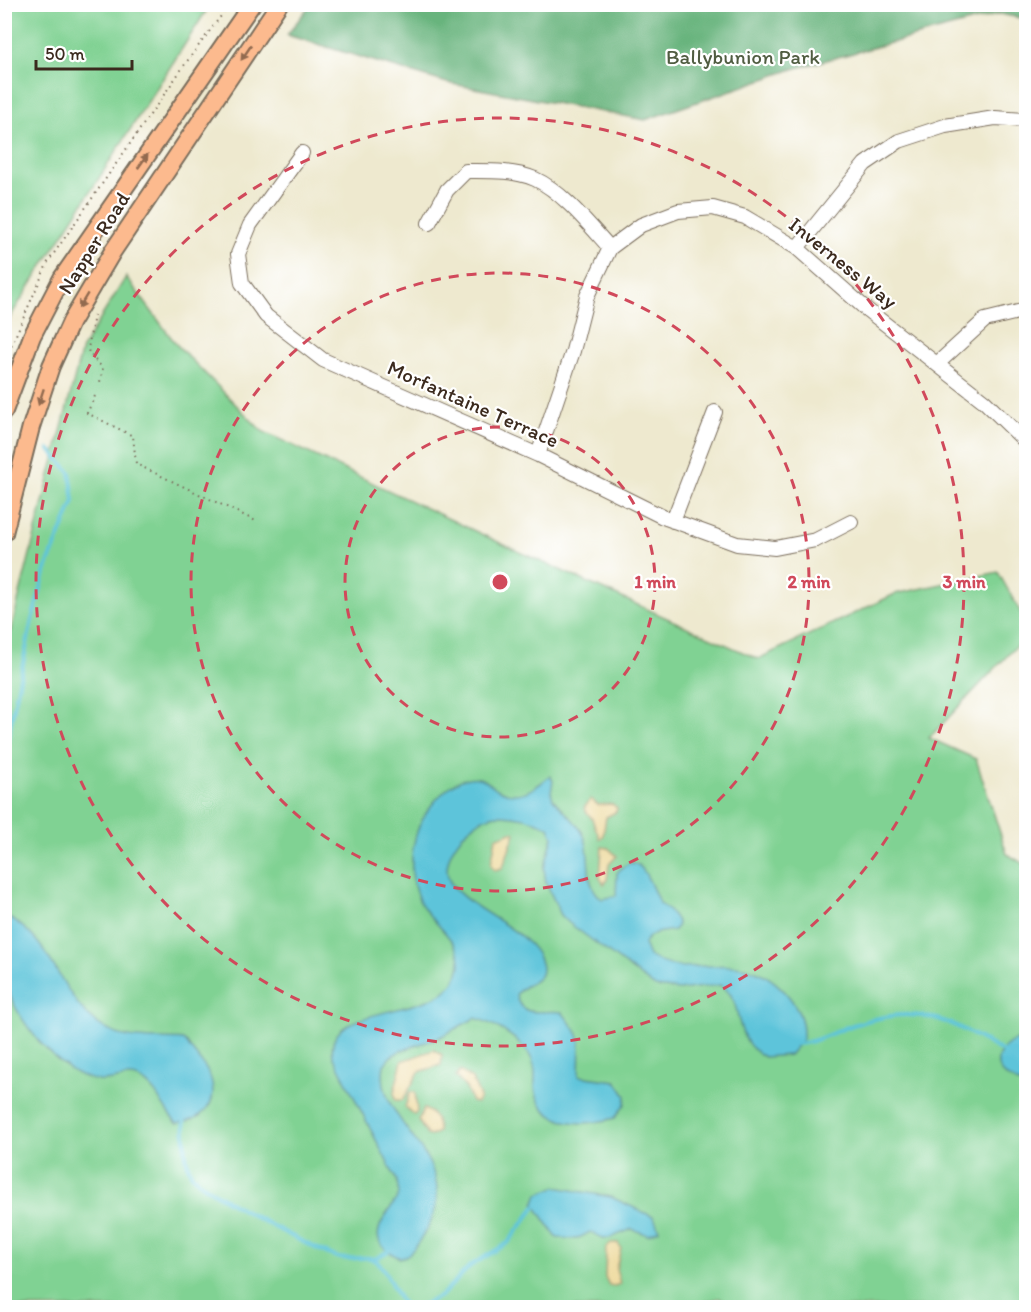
<svg xmlns="http://www.w3.org/2000/svg" width="1031" height="1312" font-family="Itim,sans-serif">
<rect width="100%" height="100%" fill="#fff"/>
<filter id="ink" filterUnits="userSpaceOnUse"><feTurbulence type="fractalNoise" baseFrequency=".0167" numOctaves="2"/><feDisplacementMap in="SourceGraphic" scale="12" xChannelSelector="R" yChannelSelector="G"/><feConvolveMatrix kernelMatrix="1 2 1 2 8 2 1 2 1" color-interpolation-filters="sRGB"/></filter>
<filter id="wash" filterUnits="userSpaceOnUse"><feTurbulence type="fractalNoise" baseFrequency=".008" numOctaves="4" result="noise"/><feDisplacementMap in="SourceGraphic" scale="24" xChannelSelector="R" yChannelSelector="G"/><feGaussianBlur stdDeviation="1.35" result="paint"/><feColorMatrix in="noise" values="0 0 0 0 0 0 0 0 0 0 0 0 0 0 0 0 0 1.4 0 .05"/><feComposite in="paint" operator="in"/></filter>
<g filter="url(#wash)">
<rect width="100%" height="100%" fill="#eee9cf"/>
<path fill="#80d293" stroke="#5e7e58" stroke-width="1.5" d="M5 4 210 5 10 317 5 338Z
M126 277 176 344 262 431 511 548 758 659 895 594 998 572 1026 622V636L929 738 976 759 1007 854 1026 865V1307L737 1308 719 1298 686 1308H5V653L82 348Z"/>
<path fill="#68b47d" stroke="#526f4e" stroke-width="1.5" d="M310 5 1026 4V19L1000 14 793 69 645 120 447 83 287 35Z"/>
<path fill="#eeda9e" stroke="#94825e" stroke-width="1.5" d="M591 799 598 805 612 804 617 808 616 812 606 817 603 836 600 839 592 819 584 808Z
M511 832 515 833 514 836 504 864 502 868 494 870 491 864 496 838Z
M602 847 608 848 617 856 609 864 607 880 604 884 600 878Z
M434 1050 442 1055 441 1065 419 1072 403 1100H395L394 1092 402 1061Z
M460 1071 472 1079 480 1097 477 1103 472 1102 466 1088 456 1077Z
M410 1092H415L417 1112 414 1115 405 1107Z
M424 1109C433 1112 439 1122 438 1132L431 1136 427 1135 418 1120Z
M611 1243H618L621 1248 616 1269 620 1284 614 1286 609 1285 605 1277 606 1248Z"/>
<path fill="#5dc4da" stroke="#4c777c" stroke-width="1.5" d="M550 776 553 781 551 792 553 799C563 811 578 822 584 836 593 857 582 883 602 899L616 896 617 873C642 842 651 891 660 903 667 911 675 913 678 925L674 930C660 933 651 930 644 944L649 956C691 985 738 940 786 993 798 1007 804 1020 803 1039L789 1055 764 1057C728 1037 747 1000 720 985L679 990 655 987 569 923 561 915 546 883 544 868 553 837 549 827C532 818 516 815 497 815 470 817 434 860 452 885 472 912 533 931 541 963 547 984 524 981 516 995 521 1020 543 1009 562 1012L577 1032 580 1041 579 1076 616 1081 626 1096 625 1104 615 1118C585 1126 543 1129 535 1089 534 1081 536 1073 534 1066 529 1043 496 1024 475 1018L440 1037 400 1051 390 1057 384 1065C372 1127 475 1159 422 1237 416 1245 411 1256 400 1258 359 1240 386 1219 399 1194L397 1181 333 1056C323 1005 425 1018 451 985 480 949 431 927 419 900 409 878 410 851 418 829 425 808 456 770 482 779 489 782 494 788 501 791 521 800 535 788 550 776Z
M7 917C58 941 61 1011 114 1033 135 1041 161 1038 183 1040L187 1043C194 1055 207 1066 211 1079 219 1105 201 1121 177 1123 163 1111 160 1092 143 1081 127 1071 115 1083 99 1081 58 1075 15 1018 5 982 0 966 4 935 4 918Z
M1021 1039 1026 1041V1087C1019 1083 1007 1079 1002 1073 990 1058 1007 1041 1021 1039Z
M555 1187 611 1197 654 1217 659 1230 648 1235 632 1229 610 1238H603L590 1232 577 1239 557 1238 534 1204 538 1194Z"/>
<g fill="none" stroke-linecap="round" stroke-linejoin="round">
<path stroke="#5dc4da" stroke-width="4" d="M4 755 32 620 47 566 74 501 70 472 49 449
M796 1044C815 1043 835 1031 853 1025 921 1003 948 1019 1005 1053
M184 1119C186 1135 183 1158 191 1173 200 1191 313 1248 336 1257 348 1262 362 1255 373 1259 386 1264 394 1296 406 1308
M373 1260 390 1250
M416 1308 441 1296 470 1266 508 1243 535 1207"/>
</g>
</g>
<g filter="url(#ink)">
<g fill="none" stroke-linecap="round" stroke-linejoin="round">
<g stroke="#7a6d5c" stroke-width="16">
<path id="minor" d="M302 153 250 225 238 254 242 283 266 316 323 360 538 455 663 517 737 544 775 548 816 540 851 522
M429 223 447 190 466 171C489 171 514 170 535 179 562 191 591 227 610 248
M797 248 865 164 899 141 945 126 995 118 1026 120
M938 363 985 320 1026 310
M538 455 573 351 587 296 610 248 641 225 678 211 713 208 745 217 797 248 866 309 984 401 1026 442
M673 521 715 412"/>
</g>
<g stroke="#7a6d5c" stroke-width="20">
<path id="major" d="M4 411 32 336 62 278 252 4
M4 533 31 427 51 366 71 322 113 251 279 4"/>
</g>
<path stroke="#7a6d5c" stroke-width="2" stroke-dasharray="1.5 4.5" stroke-linecap="butt" d="M94 315 88 349 89 354 103 368 100 382
M4 362 48 262 188 60 230 4
M95 396 87 413 133 436 136 464 258 522"/>
<use href="#minor" stroke="#fff" stroke-width="14"/>
<use href="#major" stroke="#fcba8e" stroke-width="16"/>
</g>
<defs><path id="oneway-solid" d="M-6-.8H1V-3.2L6.5 0L1 3.2V.8H-6Z" transform="scale(1.5)"/></defs>
<g fill="#926b50">
<use href="#oneway-solid" transform="translate(246 53) rotate(124)"/>
<use href="#oneway-solid" transform="translate(143 161) rotate(-55)"/>
<use href="#oneway-solid" transform="translate(83 301) rotate(121)"/>
<use href="#oneway-solid" transform="translate(41 397) rotate(108)"/>
</g>
</g>
<g fill="none" stroke="#d1495b" stroke-width="3" stroke-dasharray="10 8">
<circle cx="500" cy="582" r="155"/>
<circle cx="500" cy="582" r="309"/>
<circle cx="500" cy="582" r="464"/>
</g>
<g text-anchor="middle" stroke-width="4.5" stroke-linejoin="round" paint-order="stroke">
<g font-size="21" fill="#505c41" stroke="#fff">
<text x="743" y="64">Ballybunion Park</text>
</g>
<g font-size="21" fill="#3b2a1e" stroke="#fff">
<text transform="translate(94 243) rotate(-58)" y="7">Napper Road</text>
<text transform="translate(843 263) rotate(39)" y="7">Inverness Way</text>
<text transform="translate(473 404) rotate(24)" y="7">Morfantaine Terrace</text>
</g>
</g>
<circle cx="500" cy="582" r="9" fill="#d1495b" stroke="#fff" stroke-width="3"/>
<g font-size="18" text-anchor="middle" font-weight="bold" fill="#d1495b" stroke="#fff" stroke-width="4.5" stroke-linejoin="round" paint-order="stroke">
<text x="655" y="588">1 min</text>
<text x="809" y="588">2 min</text>
<text x="964" y="588">3 min</text>
</g>
<rect width="1031" height="1312" fill="none" stroke="#fff" stroke-width="24"/>
<path d="M36 60v9h96v-9" fill="none" stroke="#3b2a1e" stroke-width="3"/>
<text x="45" y="60" font-size="18" fill="#3b2a1e" stroke="#ffffff" stroke-width="4.5" paint-order="stroke">50 m</text>
</svg>
